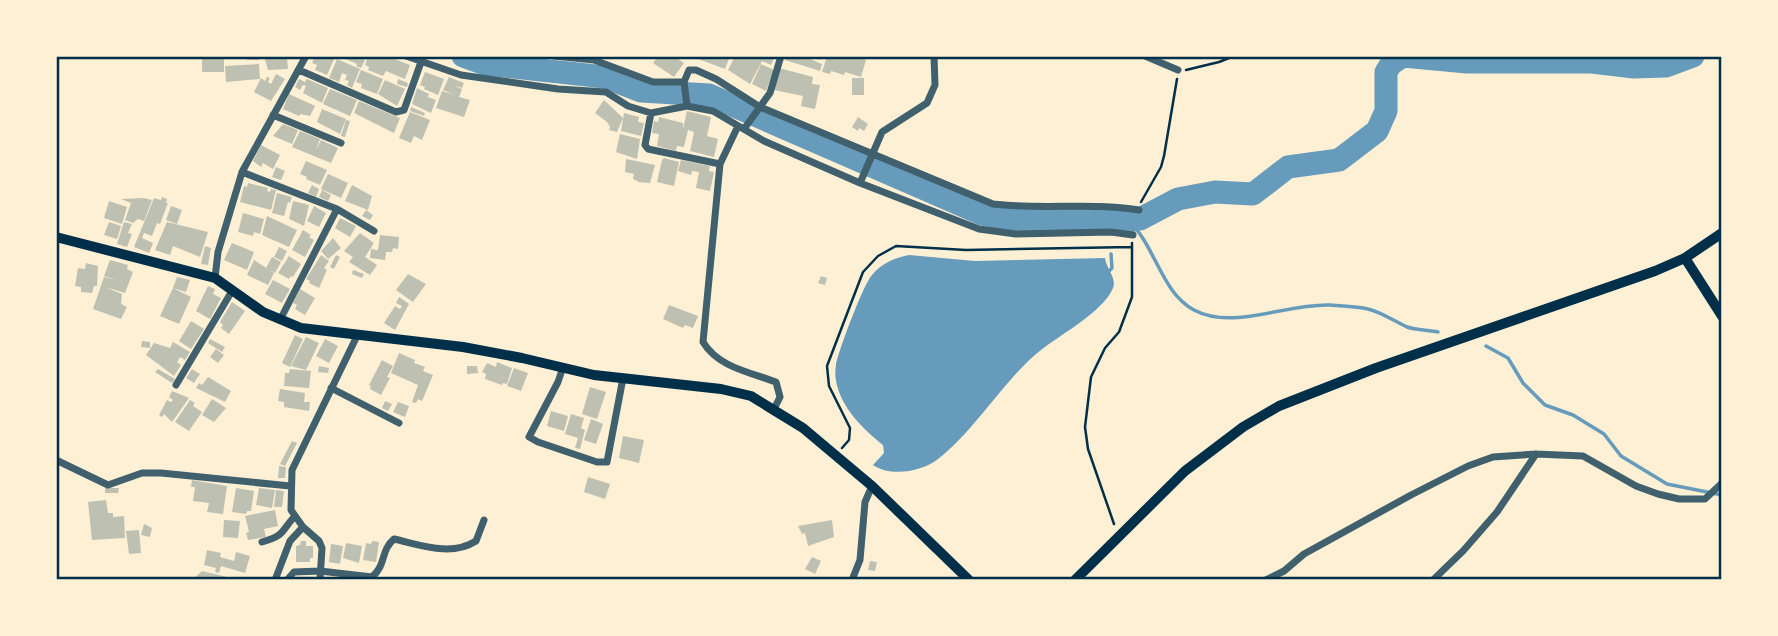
<svg xmlns="http://www.w3.org/2000/svg" width="1778" height="636" font-family="Arial,sans-serif">
<rect width="100%" height="100%" fill="#fdf0d5"/>
<path fill="#669bbc" d="M909 255 975 261 1105 258C1106 268 1117 278 1113 288 1103 312 1061 334 1041 350 1004 379 975 431 938 459 922 472 890 477 873 465L884 453 883 445C863 429 841 408 836 381 835 376 835 370 836 365 838 352 864 283 872 275 882 263 894 258 909 255Z"/>
<g fill="none" stroke-linecap="round" stroke-linejoin="round">
<path stroke="#669bbc" stroke-width="3.5" d="M1106 221 1107 227
M1129 221C1156 247 1161 292 1194 310 1233 331 1287 303 1330 305 1342 306 1357 306 1368 309 1381 312 1394 321 1407 327 1416 330 1428 330 1438 332
M1106 274 1112 268 1111 254
M1486 346 1508 358 1523 383 1545 405 1573 415 1604 434 1621 456 1667 484 1722 495"/>
<path stroke="#669bbc" stroke-width="23" d="M463 56 485 64 605 77 641 91 709 95 982 214 1006 219 1129 221 1140 219 1178 199 1215 192 1253 194 1288 167 1339 160 1377 131 1386 111V72L1391 64 1403 56 1467 62H1592L1634 67 1666 66 1693 56"/>
</g>
<path fill="#bec0b2" d="M246 56H259V60H247Z
M264 56H287L288 69 268 70Z
M315 56 335 57 327 75 315 70 317 65 312 63Z
M339 56H360L365 60 361 68 356 66 357 64Z
M368 56H387L410 65 405 79 386 71 383 76 368 70 369 67 365 65Z
M658 56H674L684 63 674 77 653 63Z
M690 56H730L725 69Z
M735 56H751L757 59 759 56H775L771 65 762 61 750 84 728 70Z
M787 56H822L820 60 811 57 810 59 822 64 820 71 785 60Z
M827 56H854L866 60 861 77 845 72 844 75 831 71 830 74 822 72Z
M202 58H224V72H202Z
M337 59 360 69 352 88 347 85 349 81 345 80 347 75 342 73 339 82 329 78Z
M259 64 260 79 226 82 225 66Z
M761 64 774 70 766 91 752 84Z
M779 68 813 77 812 84 820 85 815 109 801 106 803 96 774 90Z
M361 70 383 79 377 94 361 88 362 84 356 82Z
M425 72 444 79 438 95 424 89 425 87 420 85Z
M276 74 285 79 271 101 254 92 261 78 265 81 267 77 270 78 268 82 271 84Z
M449 77 464 83 462 88 452 85 462 89 459 97 470 100 464 117 436 108 442 91 455 95 443 90Z
M852 78H864V95H852Z
M299 79 305 82 307 79 328 88 322 103 303 93 306 86 303 85 300 90 295 87Z
M398 79 408 83 407 87 397 84Z
M385 80 405 89 397 106 378 94Z
M417 88 429 94 428 97 436 100 431 113 412 104Z
M330 89 357 100 350 116 323 104Z
M289 94 315 106 310 116 300 114 299 116 283 109Z
M604 100 623 118 617 132 609 130 610 127 607 122 595 113Z
M359 101 400 118 394 133 354 113Z
M411 107 425 113 424 116 410 111Z
M322 109 346 119 340 134 317 122Z
M687 111 711 117 707 136 718 139 714 157 690 151 694 132 688 130 684 147 677 146 676 151 657 146 659 134 652 133 654 121 658 122 659 117 683 123V129Z
M410 112 430 120 422 140 414 136 411 143 399 138Z
M624 113 639 117 638 122 644 123 641 136 621 131Z
M858 117 868 124 864 131 859 128 858 131 852 127Z
M346 120 350 121 345 137 341 136Z
M283 124 298 130 292 144 273 136Z
M300 131 320 139 316 150 321 140 338 148 331 163 292 147Z
M620 134 640 139 637 159 616 152Z
M261 145 280 155 273 169 263 163 261 167 253 161Z
M664 158 679 162 674 186 657 182 662 160Z
M626 159 655 165 650 183 639 182 633 179 634 174 625 172Z
M681 160 710 166 709 171 714 172 710 191 696 188 699 172 692 171 691 175 678 171Z
M306 161 327 170 320 185 306 179 307 177 300 174Z
M276 167 285 171 281 180 272 177Z
M328 174 348 183 341 198 321 189Z
M248 183 268 188 267 191 270 192 271 189 276 190 271 210 240 202 244 186 247 187Z
M312 185 319 189 316 197 308 193Z
M352 185 372 196 368 210 345 201Z
M322 190 331 195 328 201 319 197Z
M277 193 292 197 290 203 288 202 284 216 272 213Z
M162 197 167 199 166 203H168L160 224 157 223 152 236 144 233 142 238 153 243 149 253 134 247 154 198 161 200Z
M144 198 152 200 144 221 138 219 133 223 125 220 131 203 121 199Z
M109 201 127 207 122 224 104 218Z
M293 201 309 205 304 226 289 219Z
M171 206 182 210 177 224 166 220Z
M314 206 326 213 319 227 307 221Z
M366 210 373 215 370 220 362 216Z
M243 213 264 219 260 234 254 232 253 236 238 232Z
M267 216 297 230 289 247 262 235Z
M340 218 356 226 350 237 335 228Z
M109 222 121 226 117 239 104 235Z
M124 222 132 224 128 233 132 234 127 247 117 244Z
M167 222 208 232 200 257 173 246 170 255 155 250Z
M303 230 311 235 309 237 314 240 305 257 292 250Z
M360 233 374 243 365 257 377 265 370 275 349 262 353 257 344 251Z
M380 235 399 237 398 249 393 248 392 252H386L385 260 370 258 371 249 378 250Z
M333 238 341 248 328 259 321 251Z
M232 243 254 252 247 270 224 260Z
M205 246 211 248 208 265 201 264Z
M279 247 287 251 282 261 274 257Z
M321 255 329 261 324 268 327 270 319 288 309 283 310 281 306 279Z
M336 255 340 257 334 269 330 267Z
M289 256 301 264 293 277 291 276 289 279 278 273Z
M272 257 281 262 275 273 266 268Z
M110 260 128 265 127 269 133 272 125 293 105 287 122 294 121 304 127 307 121 319 93 309 104 277 116 280 104 276Z
M254 260 274 273 268 285 247 275Z
M86 263 98 266 97 286H94L92 293 81 292V287L75 286 78 268 85 269Z
M353 270 364 274 362 278 352 274Z
M408 274 426 284 413 302 396 290Z
M821 276 827 278 825 285 818 283Z
M177 277 190 280 186 292 173 288Z
M273 280 290 289 282 303 265 294Z
M208 286 215 289 213 294 221 298 210 319 196 311Z
M173 288 191 297 179 324 160 316Z
M300 289 315 298 305 315 295 309 297 305 293 303Z
M399 297 409 304 395 330 384 323 395 306 400 309 402 306 396 303Z
M232 302 245 311 229 334 221 328 223 325 220 322Z
M669 305 698 316 693 328 685 325 683 328 663 319Z
M191 321 204 329 191 349 179 341Z
M295 335 303 339 290 367 282 363Z
M306 337 319 343 306 370 291 366Z
M210 339 225 347 222 352 208 343Z
M325 339 338 346 329 363 316 356Z
M142 341 150 342V348L141 347Z
M173 342 190 352 185 360 180 357 177 362 181 365 174 376 146 355 154 343 170 348Z
M216 349 224 355 218 363 210 357Z
M399 353 415 360 414 363 425 367 423 371 433 375 422 401 418 399 416 403 412 402 418 385 391 373Z
M382 360 393 366 387 377 390 378 381 395 370 389 371 386 369 385Z
M497 362 512 368 507 384 503 383 502 385 485 379 486 374 482 372 487 363 496 367Z
M319 366 329 368 328 373 318 372Z
M467 366H477L478 373 467 374Z
M514 368 528 373 521 391 507 386Z
M158 369 175 379 172 383 155 372Z
M192 369 200 374 194 383 186 378Z
M290 369 311 371 309 388 284 386 285 373H289Z
M208 377 231 391 225 402 196 388 199 383 202 385Z
M590 387 606 392 597 419 582 414Z
M280 389 305 393 304 402H310L309 411 284 407V402L278 401Z
M172 391 189 398 172 422 164 414 162 417 159 415 167 400 171 402 173 400 169 397Z
M212 399 226 408 214 422 202 415Z
M190 400 195 403 193 406 202 412 189 431 175 422Z
M385 401 392 404 388 411 382 408Z
M398 402 409 406 405 417 393 412Z
M551 411 568 416 564 431 547 426Z
M571 414 584 418 581 428 585 430 580 449 575 448 578 438 565 434Z
M591 419 603 424 596 444 584 440Z
M623 436 644 440 639 463 619 458Z
M292 441 297 443 285 466 280 464Z
M279 466 286 467 285 478H278Z
M588 477 610 484 605 499 584 492Z
M192 480 227 486 223 514 207 512 209 503 193 501 195 487H191Z
M105 488H119L118 493H105Z
M236 488 254 491 251 511H247L246 514 232 512Z
M259 488 275 490 272 508 256 505Z
M276 490 284 491 282 507H274Z
M106 500 108 513H113V517L124 516 125 538 92 540 88 502Z
M275 510 278 526 264 529 266 537 248 540 246 533 249 532 245 516Z
M224 520 240 521 238 538 223 537Z
M832 520 834 537 808 546 805 533 802 534 798 526Z
M144 524 152 528 150 537 141 535Z
M139 530 141 553 129 554 126 531Z
M301 541H306V546H313V558H310V562H296V546L300 545Z
M372 541 379 542 376 562 363 560 366 543 371 544Z
M346 543 362 546 359 563 343 558Z
M331 544 343 546 340 564 329 562Z
M207 550 221 553 220 557 234 561 236 552 250 556 245 573 221 566 219 573 215 572 216 568 204 565Z
M812 557 821 561 815 574 805 569Z
M870 561 877 562 875 571 868 570Z
M202 571 219 575 218 580H192Z
M219 575 235 579V580H218Z"/>
<g fill="none" stroke-linecap="round" stroke-linejoin="round">
<path stroke="#003049" stroke-width="2.5" d="M1186 70 1219 62 1234 56
M1141 202 1161 167 1164 156 1177 79
M842 448 849 440 850 428 829 386 827 366 863 272 878 256 896 246 966 250 1132 247
M1114 524 1088 449 1085 427 1091 377 1105 348 1119 332 1132 297V243"/>
<path stroke="#3f606c" stroke-width="7" d="M406 56 461 75 558 89 606 92 628 106 651 113 687 106 713 111 764 141 860 183 979 229 1016 234 1111 232 1133 235
M554 56 594 60 653 82H684L689 70H696L716 79 760 107 993 204C1042 210 1091 202 1139 210
M1145 56 1178 70
M299 70 396 112 404 110 421 62
M684 82 687 106
M651 113 645 145 648 149 720 164
M273 115 341 143
M738 126 720 164 703 342C718 367 749 372 776 382L780 397 774 409
M744 129 770 93 781 56
M242 172 337 209 374 231
M860 183 882 132 927 103 935 85 934 56
M215 278 218 252 242 172 306 56
M280 320 337 209
M563 367 558 382 529 437 538 442 597 462H607L623 378
M176 385 232 291
M331 388 399 423
M56 460 108 485 142 473H161L290 486
M262 542C285 535 280 533 294 517
M275 580 290 541 303 527
M287 580 294 572 320 571 372 577C387 564 380 551 394 539 421 545 451 557 476 541L484 520
M320 580 322 548 319 541 303 527 291 510 292 470 357 336
M852 580 860 560 865 502 872 486
M1266 580 1284 571 1304 554 1411 495 1468 466 1493 457 1536 454 1583 456 1636 486 1658 494 1679 499H1705L1722 483
M1433 580 1463 551 1497 512 1536 454"/>
<path stroke="#003049" stroke-width="10" d="M56 237 215 278 263 312 301 328 463 347 522 358 594 375 721 389 751 396 803 428 872 486 969 580
M1685 258 1722 316"/>
<path stroke="#003049" stroke-width="10" d="M1075 580 1185 471 1243 427 1279 406 1376 368 1655 271 1685 258 1722 233"/>
</g>
<rect width="1778" height="636" fill="none" stroke="#fdf0d5" stroke-width="116"/>
<rect x="58" y="58" width="1662" height="520" fill="none" stroke="#003049" stroke-width="2.5"/>
</svg>
